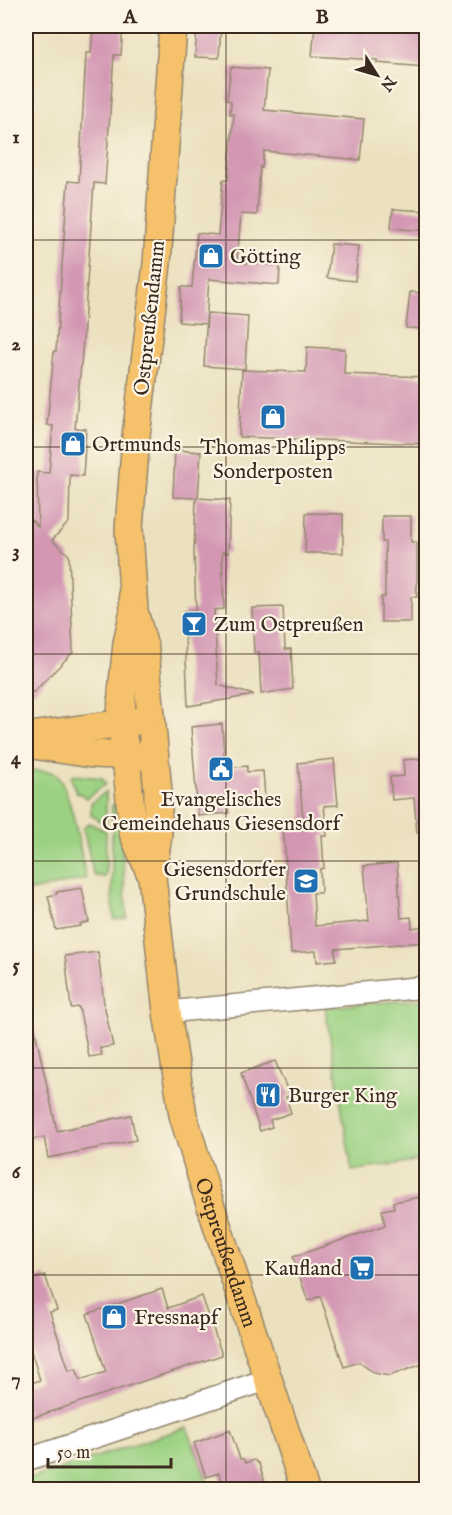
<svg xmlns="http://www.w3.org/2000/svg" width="452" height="1515" font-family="'IM FELL English',serif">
<rect width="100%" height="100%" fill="#fcf5e5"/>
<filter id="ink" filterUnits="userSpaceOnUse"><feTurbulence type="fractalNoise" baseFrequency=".0167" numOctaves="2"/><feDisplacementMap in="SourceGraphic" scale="12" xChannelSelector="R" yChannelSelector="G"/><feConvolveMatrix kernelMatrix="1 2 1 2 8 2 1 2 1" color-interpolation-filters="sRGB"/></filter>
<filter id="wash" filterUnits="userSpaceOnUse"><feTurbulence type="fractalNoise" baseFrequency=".008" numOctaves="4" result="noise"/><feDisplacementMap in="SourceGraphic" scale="24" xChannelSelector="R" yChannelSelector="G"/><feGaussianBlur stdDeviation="1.35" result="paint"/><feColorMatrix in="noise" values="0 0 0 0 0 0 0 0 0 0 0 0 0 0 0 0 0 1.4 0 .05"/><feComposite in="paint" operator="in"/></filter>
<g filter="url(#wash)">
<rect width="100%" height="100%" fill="#ebe1bf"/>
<path fill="#9bd182" stroke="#6b7e50" stroke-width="1.5" d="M26 770C33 771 47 770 54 773 70 780 82 860 86 879L26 892Z
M74 775 102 778 106 784 86 798 81 794 76 793 71 777Z
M106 792V825L91 815V803Z
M119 804 127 918 114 920 112 896V805Z
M89 823 106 831V876L105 877 95 876 93 872 83 828Z
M426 999V1159L352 1171 325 1007Z
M187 1427 210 1489H26V1480Z"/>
<g id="blocks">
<path fill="#d397b3" d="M98 26H123L121 55H114L105 184 94 183 82 354 75 428 86 429 83 476 70 475 69 522 52 540 69 555 73 652 34 692H26V647L30 642 26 515 38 527 37 472 49 473 53 426 47 425 54 351H56L68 181 79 182 86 53H91L93 27 97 28Z
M197 26H221L219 58 195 57Z
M315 26H394L426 28V67L377 63V60L312 56Z
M231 67 268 70 264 110 364 119 360 160 264 151 262 168 260 167 257 215 241 214 237 262 280 266 279 285 209 279 206 324 179 322 181 287H192L197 233 218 235 223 180H228L234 114H230L231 101 227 100Z
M393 209 426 211V231L391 228Z
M331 244 359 246 355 281 327 278Z
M410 292 426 293V329L406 328Z
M207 313 248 316 245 369 204 366Z
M307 347 345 349 344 374 426 377V444L239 437 242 370 306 372Z
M175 450 201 452 198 498 230 500 228 553 222 552 224 609 214 610 218 685 254 695 188 706 184 611 196 610 194 552 196 498 173 497Z
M306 513 343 514V553H305Z
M382 516H411V542H417V597H411V622H381V597H385V542H382Z
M283 607 285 649H291L293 689 261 694 259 652 254 653 252 608Z
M222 724 225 768 247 766V772L263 771 265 798 246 799 247 804 228 806 229 813 198 816 191 727Z
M426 758V833H417L414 798 392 800 390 777 404 776 403 760Z
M334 759 338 805 324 806 327 836H322L324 868 320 869 321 893H313L315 926 369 921 364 866 397 863 401 918 411 917 412 928 426 926V942L335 949 336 960 317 962 316 951 291 953 283 820 303 819 298 763Z
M82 888 89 922 80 924 81 926 56 930 48 896 57 894V892Z
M98 952 104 1004 113 1046 100 1048 102 1055 89 1057 79 1007 71 1008 65 956Z
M31 1013 57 1131 131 1115 136 1140 48 1158 44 1137 32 1139 26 1108V1014Z
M275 1061 290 1096 286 1097 291 1113 270 1120 272 1127 260 1131 241 1073Z
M426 1196V1363L389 1376 374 1373 359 1362 344 1367 320 1296 308 1301 293 1257 385 1225 382 1210 394 1208 393 1202Z
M45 1275 57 1310 50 1312 69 1371 76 1369 80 1380 106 1372 87 1314 162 1289 168 1308 202 1296 222 1355 26 1420V1385L40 1380 26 1335V1282Z
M230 1430 240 1459H243L246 1463 254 1460 259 1464 267 1490 226 1489 223 1486 219 1473 206 1477 194 1443Z"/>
</g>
</g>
<g filter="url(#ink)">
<use href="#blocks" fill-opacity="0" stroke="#93866e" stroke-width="1.5"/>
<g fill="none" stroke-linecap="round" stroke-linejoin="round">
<g stroke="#93866e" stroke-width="24">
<path id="minor" d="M167 1012 426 987
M26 1460 269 1379"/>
</g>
<g stroke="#93866e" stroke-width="30">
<g id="major">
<path id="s1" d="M173 26 157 264 136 436 129 529 134 611 145 650 158 792V834L152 877 167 1012 183 1115 207 1195 305 1490"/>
<path d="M133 615 127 643 122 692 121 723 126 756 133 833 152 877"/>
<path d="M30 736 138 721"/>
<path d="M26 744 92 754 142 756"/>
</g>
</g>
<use href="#minor" stroke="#fff" stroke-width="21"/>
<use href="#major" stroke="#f5c16b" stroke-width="27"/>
</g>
</g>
<path fill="none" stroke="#3b2a1e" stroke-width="1.5" stroke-opacity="0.55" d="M226 26V1490M26 240H426M26 447H426M26 654H426M26 861H426M26 1068H426M26 1275H426"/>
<defs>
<g id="shop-square" transform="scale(1.35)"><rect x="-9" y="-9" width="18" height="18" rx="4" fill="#1f6fb2" stroke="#fcf5e5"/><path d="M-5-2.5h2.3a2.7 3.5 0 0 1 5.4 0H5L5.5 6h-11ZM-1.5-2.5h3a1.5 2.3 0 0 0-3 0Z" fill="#fff"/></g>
<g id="bar-square" transform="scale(1.35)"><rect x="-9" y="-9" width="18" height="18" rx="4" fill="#1f6fb2" stroke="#fcf5e5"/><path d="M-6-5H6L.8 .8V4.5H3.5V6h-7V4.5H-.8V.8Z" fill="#fff"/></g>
<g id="civic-square" transform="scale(1.35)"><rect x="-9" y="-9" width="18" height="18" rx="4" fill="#1f6fb2" stroke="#fcf5e5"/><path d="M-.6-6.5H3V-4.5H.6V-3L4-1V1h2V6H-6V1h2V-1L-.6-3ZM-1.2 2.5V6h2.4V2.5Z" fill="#fff"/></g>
<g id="school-square" transform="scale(1.35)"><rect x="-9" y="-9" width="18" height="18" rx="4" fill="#1f6fb2" stroke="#fcf5e5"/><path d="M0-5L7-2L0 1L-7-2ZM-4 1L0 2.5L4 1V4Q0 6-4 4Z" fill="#fff"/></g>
<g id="restaurant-square" transform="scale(1.35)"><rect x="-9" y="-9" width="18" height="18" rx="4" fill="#1f6fb2" stroke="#fcf5e5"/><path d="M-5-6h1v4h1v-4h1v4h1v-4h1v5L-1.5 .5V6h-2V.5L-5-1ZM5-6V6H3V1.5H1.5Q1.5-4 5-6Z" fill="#fff"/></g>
<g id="supermarket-square" transform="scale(1.35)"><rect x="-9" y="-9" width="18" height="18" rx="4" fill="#1f6fb2" stroke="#fcf5e5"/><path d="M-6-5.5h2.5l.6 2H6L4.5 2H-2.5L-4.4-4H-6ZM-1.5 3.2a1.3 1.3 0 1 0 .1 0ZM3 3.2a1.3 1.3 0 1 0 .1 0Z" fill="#fff"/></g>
</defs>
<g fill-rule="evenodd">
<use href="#shop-square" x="211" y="256"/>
<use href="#shop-square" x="273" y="417"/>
<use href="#shop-square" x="73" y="444"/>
<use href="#bar-square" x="194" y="624"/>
<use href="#civic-square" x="221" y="769"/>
<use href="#school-square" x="306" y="881"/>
<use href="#restaurant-square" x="268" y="1095"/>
<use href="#supermarket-square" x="362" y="1268"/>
<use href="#shop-square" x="114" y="1317"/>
</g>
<g text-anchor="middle" stroke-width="4.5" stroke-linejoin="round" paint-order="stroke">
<g font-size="21" fill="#3b2a1e" stroke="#fcf5e5" text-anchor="start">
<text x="230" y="263">Götting</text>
<text x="92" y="451">Ortmunds</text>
<text x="273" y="454" text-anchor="middle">Thomas Philipps<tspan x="273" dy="24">Sonderposten</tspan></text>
<text x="214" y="631">Zum Ostpreußen</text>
<text x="221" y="806" text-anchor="middle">Evangelisches<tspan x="221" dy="24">Gemeindehaus Giesensdorf</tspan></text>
<text x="286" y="876" text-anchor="end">Giesensdorfer<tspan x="286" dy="24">Grundschule</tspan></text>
<text x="288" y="1102">Burger King</text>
<text x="342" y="1275" text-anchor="end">Kaufland</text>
<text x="134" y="1324">Fressnapf</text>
</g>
<g font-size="21" fill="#3b2a1e" stroke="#fcf5e5">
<text transform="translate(149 318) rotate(-84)" y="7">Ostpreußendamm</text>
<text dy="7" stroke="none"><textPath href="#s1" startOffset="1240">Ostpreußendamm</textPath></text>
</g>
</g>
<rect width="452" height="1515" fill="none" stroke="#fcf5e5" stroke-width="66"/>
<g transform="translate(377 75) rotate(127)" stroke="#fcf5e5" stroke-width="4.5" paint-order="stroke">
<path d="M0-4.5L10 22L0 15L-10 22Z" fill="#3b2a1e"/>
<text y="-9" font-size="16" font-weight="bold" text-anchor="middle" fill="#3b2a1e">N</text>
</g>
<path d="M48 1458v9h123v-9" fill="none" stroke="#3b2a1e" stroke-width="3"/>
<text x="57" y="1458" font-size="18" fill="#3b2a1e" stroke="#fcf5e5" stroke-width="4.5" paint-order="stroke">50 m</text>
<rect x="33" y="33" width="386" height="1449" fill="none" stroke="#3b2a1e" stroke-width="2"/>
<g font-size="20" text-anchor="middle" font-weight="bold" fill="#3b2a1e">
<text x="130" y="23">A</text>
<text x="322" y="23">B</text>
<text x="16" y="143">1</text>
<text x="16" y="350">2</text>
<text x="16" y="557">3</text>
<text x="16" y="764">4</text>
<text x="16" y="971">5</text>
<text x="16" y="1178">6</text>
<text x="16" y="1385">7</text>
</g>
</svg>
